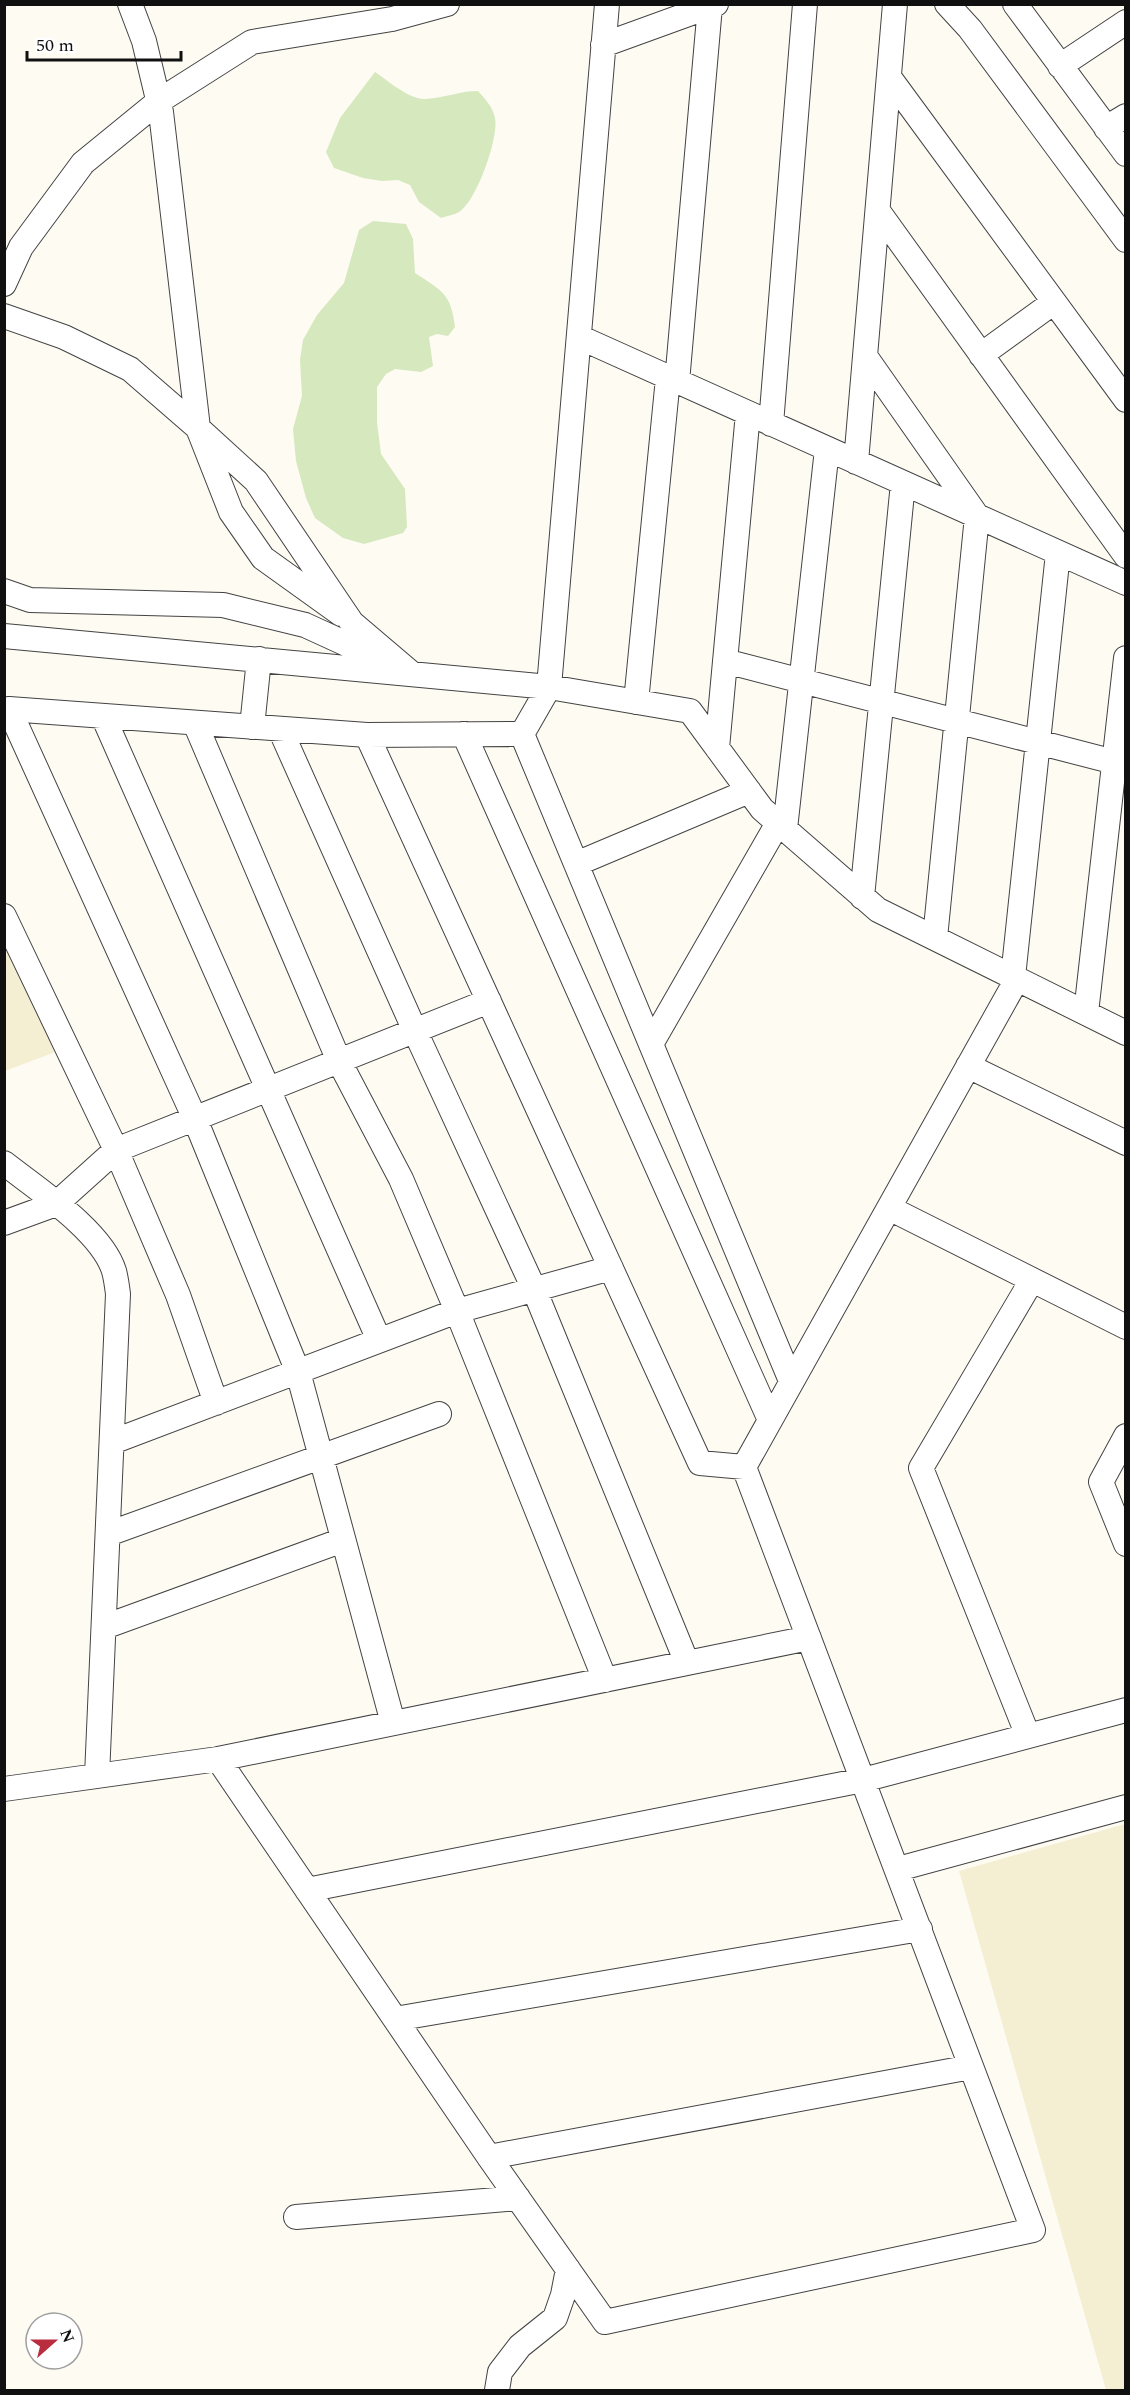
<svg xmlns="http://www.w3.org/2000/svg" width="1130" height="2395" font-family="Spectral,serif">
<rect width="100%" height="100%" fill="#fefbf3"/>
<path fill="#f4efd3" d="M4 941 58 1051 5 1071H4Z
M1125 1824 1126 2390H1106L959 1871Z"/>
<path fill="#d6e8bd" d="M375 72C389 81 409 100 426 99 444 98 460 91 478 91 485 99 493 107 495 118 499 138 476 202 459 212 454 215 446 216 441 218L419 202 410 185 398 180 382 181 363 178 334 168 326 152 340 118Z
M373 221 406 224 413 239 415 273C442 291 451 293 455 327L448 336 437 334 429 337 433 366 421 372 395 369 386 374 377 387V422L381 454 405 489 407 527 403 533 364 544 343 538 315 518 306 498 296 461 293 429 302 396 300 360 303 340 317 315 344 283 359 230Z"/>
<g fill="none" stroke-linecap="round" stroke-linejoin="round">
<g stroke="#434343" stroke-width="26">
<path id="minor" d="M130 4 144 41 161 112 198 428 231 512 263 558 341 614
M607 4 549 687 522 734 791 1381
M947 4 970 29 1126 240
M1015 4 1126 154
M603 45 716 4
M1060 66 1126 22
M889 77 1126 400
M1106 128 1126 116
M878 211 1126 556
M4 284 21 247 83 163 159 101 252 42 392 19 447 4
M4 316 64 337 130 369 198 428 256 481 352 623 412 674 305 625 223 605 30 600 4 591
M579 337 1126 583
M981 355 1054 302
M865 356 977 516 935 938
M677 382 710 6
M771 424 805 4
M856 462 895 4
M4 636 549 687 690 711 762 809 878 910 1126 1033
M725 661 1126 765
M636 702 668 378
M9 709 195 1119 298 1372 393 1723
M4 711 9 709 367 735 522 734
M103 716 379 1340
M195 723 339 1061 401 1179 457 1311 605 1680
M252 727 259 659
M280 729 415 1031 534 1289 687 1663
M464 734 770 1420
M367 735 700 1463 744 1467
M717 748 748 413
M785 829 827 449
M576 864 749 791
M862 897 903 483
M4 916 116 1150 178 1295 216 1403
M1013 977 1058 553
M1086 1013 1126 658
M651 1044 778 823
M968 1066 1126 1143
M4 1163C37 1189 102 1231 114 1271 116 1278 117 1286 118 1294L97 1776
M889 1208 1126 1327
M4 1223 56 1204 116 1150 489 1001
M1126 1436 1101 1482 1126 1544
M112 1442 457 1311 611 1268
M108 1534 439 1414
M104 1627 343 1540
M1028 1736 921 1468 1032 1280
M218 1759 489 2157 605 2322 1033 2230 744 1467 1017 979
M4 1789 218 1759 809 1638
M898 1869 1126 1807
M307 1890 863 1780 1126 1710
M395 2019 920 1929
M489 2157 971 2067
M296 2217 518 2198
M497 2390 500 2372 520 2346 555 2318 563 2295 568 2269"/>
</g>
<use href="#minor" stroke="#fff" stroke-width="24"/>
</g>
<rect width="1130" height="2395" fill="none" stroke="#101010" stroke-width="12"/>
<g transform="translate(54 2341) rotate(69)"><circle r="28" fill="#ffffff" stroke="#9f9f9f" stroke-width="1.5"/>
<path d="M0-4.5L10 22L0 15L-10 22Z" fill="#ba2d3e"/>
<text y="-9" font-size="16" font-weight="bold" text-anchor="middle" fill="#101010">N</text>
</g>
<path d="M27 51v9h154v-9" fill="none" stroke="#101010" stroke-width="3"/>
<text x="36" y="51" font-size="18" fill="#101010" stroke="#ffffff" stroke-width="4.5" paint-order="stroke">50 m</text>
</svg>
